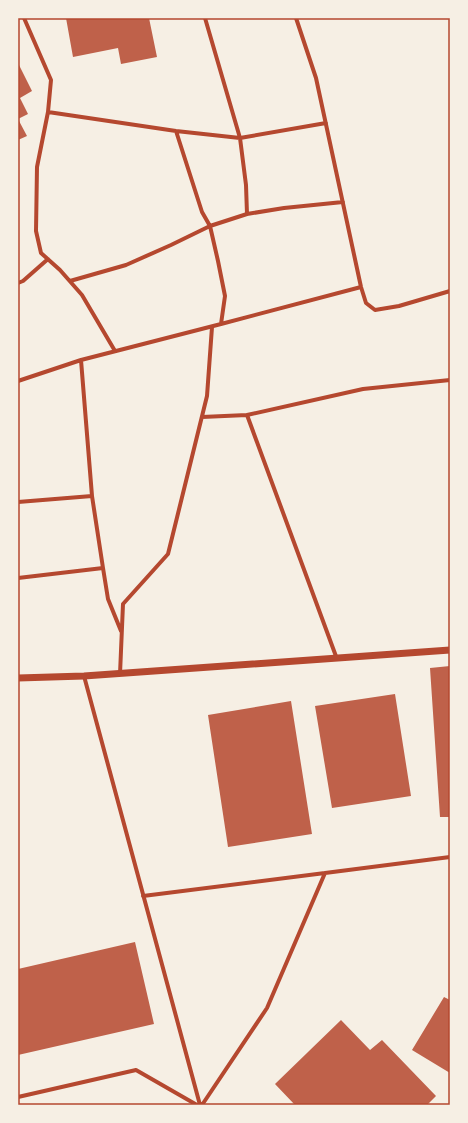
<svg xmlns="http://www.w3.org/2000/svg" width="468" height="1123" font-family="'Varela Round',sans-serif">
<rect width="100%" height="100%" fill="#f6efe4"/>
<path fill="#bf614a" d="M66 18H149L157 57 121 64 118 48 73 57Z
M18 63 32 91 20 98 28 114 18 119 27 136 18 140Z
M450 666V817H440L430 668Z
M395 694 411 796 332 808 315 706Z
M291 701 312 834 228 847 208 715Z
M135 942 154 1024 18 1055V969Z
M444 997 450 1000V1073L412 1050Z
M341 1020 370 1050 382 1040 436 1096 427 1105H295L275 1084Z"/>
<g fill="none" stroke-linecap="round" stroke-linejoin="round">
<path stroke="#b5482f" stroke-width="4" d="M24 18 51 80 48 112 37 167 36 231 41 253 60 270 82 295 115 351
M205 18 240 138 246 185 247 214
M296 18 316 78 361 287 366 303 375 310 399 306 450 291
M48 112 176 131 240 138 326 123
M176 131 202 212 210 226 218 261 225 296 221 324
M70 281 126 265 171 245 210 226 247 214 284 208 343 202
M18 283 23 281 48 259
M81 360 92 496 103 568 108 599 121 631
M18 381 81 360 221 324 361 287
M247 415 363 389 450 380
M202 417 247 415 337 659
M18 502 92 496
M18 578 103 568
M120 674 123 604 168 554 207 396 212 327
M84 676 200 1105
M143 896 325 873
M18 1097 136 1070 197 1105
M202 1105 267 1008 325 873 450 857"/>
<path stroke="#b5482f" stroke-width="7" d="M18 678 84 676 450 650"/>
</g>
<rect width="468" height="1123" fill="none" stroke="#f6efe4" stroke-width="38"/>
<rect x="19" y="19" width="430" height="1085" fill="none" stroke="#b5482f" stroke-width="1.5"/>
</svg>
